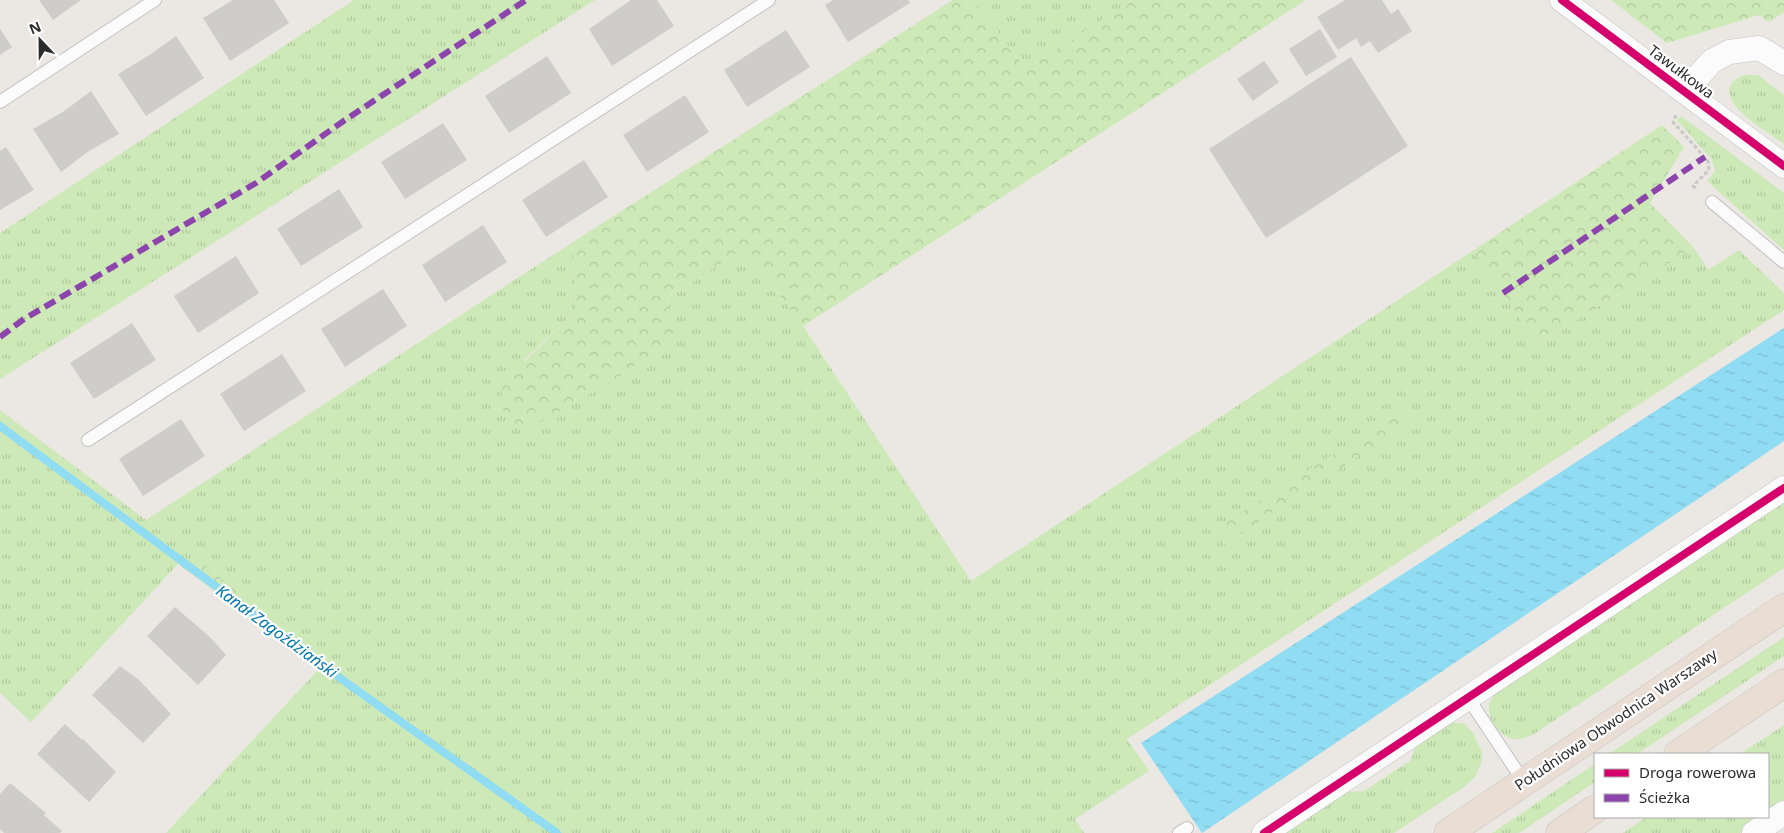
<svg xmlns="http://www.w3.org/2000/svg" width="1784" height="833" font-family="'Noto Sans',sans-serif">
<defs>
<pattern id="grass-tufts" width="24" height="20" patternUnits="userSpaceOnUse" patternTransform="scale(1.25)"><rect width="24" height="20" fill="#cde9b8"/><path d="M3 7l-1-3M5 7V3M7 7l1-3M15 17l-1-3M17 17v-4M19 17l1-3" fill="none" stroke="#b0c89e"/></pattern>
<pattern id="forest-crowns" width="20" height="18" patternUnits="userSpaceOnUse" patternTransform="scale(1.25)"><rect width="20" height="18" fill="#cde9b8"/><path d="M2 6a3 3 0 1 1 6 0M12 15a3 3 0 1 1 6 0" fill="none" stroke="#b0c89e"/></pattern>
<pattern id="water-ripples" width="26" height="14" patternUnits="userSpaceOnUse" patternTransform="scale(1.25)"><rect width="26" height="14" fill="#8fdcf3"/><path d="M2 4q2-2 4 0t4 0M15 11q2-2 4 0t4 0" fill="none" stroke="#7cbdd0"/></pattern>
</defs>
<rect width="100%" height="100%" fill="#ebe7e2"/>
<path fill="url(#grass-tufts)" d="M354 0H595L0 379V233Z
M974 0H1133L1026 69Z
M1743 75H1758L1784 95V144C1767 131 1701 95 1743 75Z
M1681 116 1784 193V250L1707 181 1715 171 1712 160 1677 120Z
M573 242 576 311 523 361 684 333 665 299 744 249 803 326 971 581 1474 250 1537 344 1694 248 1708 270 1739 250 1784 293V310L1127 739 1149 771 1075 819 1084 833H166L319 669 235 606 242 596 194 557 178 564 31 722 0 693V410L146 520Z
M1784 503V568L1534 734C1529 736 1524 739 1519 739 1504 741 1488 722 1489 708 1489 701 1494 695 1499 691Z
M1784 637V656L1637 754H1609Z
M1451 723H1464L1473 733 1482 752V761L1475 777 1464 787 1394 833H1284L1345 792 1364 791 1410 761 1416 746Z
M1784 725V802L1768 813V754H1740Z
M1595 764V782L1519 833H1492Z
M1647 817H1762L1740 833H1623Z"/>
<path fill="url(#forest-crowns)" d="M953 0H974L1026 69 1133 0H1306L803 326 744 249 665 299 684 333 611 382 523 432 501 408 502 384 576 311 573 242Z
M1611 0H1784V12L1769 22 1759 15 1667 43Z
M1662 125 1684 147 1650 203 1694 248 1537 344 1474 250Z
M1401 411 1408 424 1222 546 1223 524Z
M195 557 242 596 235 606 178 564Z"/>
<path fill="url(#water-ripples)" d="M1784 328V441L1202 833 1141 743Z"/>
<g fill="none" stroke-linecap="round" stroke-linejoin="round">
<path stroke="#8fdcf3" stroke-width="8" d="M0 426 323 666 557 833"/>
</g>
<path fill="#cfcdc9" d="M39 0H81L53 20Z
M233 0H274L289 23 230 61 203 18Z
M631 0H657L674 26 612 66 589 29Z
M833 0H908L910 3 848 42 825 5Z
M1345 0H1382L1391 14 1398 9 1412 31 1378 53 1370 41 1361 47 1356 38 1338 50 1317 17Z
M0 29 12 47 0 55Z
M1320 29 1337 57 1306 76 1289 49Z
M786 30 810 67 747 107 724 70Z
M176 36 204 78 146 116 118 74 148 56Z
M547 56 571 93 509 133 485 96Z
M1351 57 1408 146 1266 238 1209 149Z
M1264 61 1279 82 1253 101 1237 79Z
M91 91 119 134 89 151 61 172 33 129 63 112Z
M685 95 709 132 647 172 623 135Z
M443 123 467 160 405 199 381 162Z
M6 147 34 190 0 210V151Z
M584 160 608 197 546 237 522 200Z
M339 189 363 227 301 266 277 229Z
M483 225 507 262 445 302 422 265Z
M236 256 259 293 198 333 174 296Z
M383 289 407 326 345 367 321 329Z
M132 323 156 360 94 399 70 363Z
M282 354 306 391 244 431 220 394Z
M181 419 205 456 143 496 119 459Z
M175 607 211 638 226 655 198 685 147 636Z
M120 666 139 680 171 714 143 743 92 695Z
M65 724 82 740 83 739 116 772 89 802 37 754Z
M10 783 46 813 44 815 62 831 60 833H4L0 829V794Z"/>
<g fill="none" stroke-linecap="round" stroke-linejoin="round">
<g stroke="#c4c3c3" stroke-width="14">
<path id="lane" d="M0 102 155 0
M1712 202 1784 262
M88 440 769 0
M1468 698 1524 782
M1179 833 1187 828"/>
</g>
<g stroke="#c4c3c3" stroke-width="25">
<path id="street" d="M1562 0 1784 166
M1685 91 1712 61 1729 52 1759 48 1784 63
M1264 833 1784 488
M1754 833 1784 813"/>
</g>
<g stroke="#c6c4c2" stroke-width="29">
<path id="highway" d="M1678 754 1784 683
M1448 833 1784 608
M1560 833 1595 809"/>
</g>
<path stroke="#c8c8c7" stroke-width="3" stroke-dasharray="4 2.5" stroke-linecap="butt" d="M1676 115 1673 122 1708 161 1709 170 1693 186 1697 189"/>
<use href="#lane" stroke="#fcfbfb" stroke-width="12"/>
<use href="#street" stroke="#fcfbfb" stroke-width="24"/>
<use href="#highway" stroke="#eaded4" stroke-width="28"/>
<path stroke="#8e44ad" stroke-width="6" stroke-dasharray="12 6" stroke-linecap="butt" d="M1503 293 1705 157
M0 337 24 319 256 183 345 120 526 0"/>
<g stroke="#fff" stroke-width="11">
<path id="cycleway" d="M1562 0 1784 166
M1264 833 1784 488"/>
</g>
<use href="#cycleway" stroke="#d6006c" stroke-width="8"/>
</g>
<g text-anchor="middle" stroke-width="4.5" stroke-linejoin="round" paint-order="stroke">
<g font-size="15" fill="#2c2c2c" stroke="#fff">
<text transform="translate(1681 72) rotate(37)" y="5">Tawułkowa</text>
<text transform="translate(1616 720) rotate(-34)" y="5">Południowa Obwodnica Warszawy</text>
</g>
<g font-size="16" font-style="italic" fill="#0177ac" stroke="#fff">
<text transform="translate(277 631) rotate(36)" y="6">Kanał Zagoździański</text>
</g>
</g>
<rect x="1594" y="753" width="175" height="65" fill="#ffffff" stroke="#ababab"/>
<rect x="1604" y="769" width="25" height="8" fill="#d6006c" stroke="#ababab"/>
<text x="1639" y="778" font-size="15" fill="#2c2c2c">Droga rowerowa</text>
<rect x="1604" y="794" width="25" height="8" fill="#8e44ad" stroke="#ababab"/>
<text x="1639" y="803" font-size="15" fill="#2c2c2c">Ścieżka</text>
<g transform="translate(40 40) rotate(338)" stroke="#ffffff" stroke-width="4" paint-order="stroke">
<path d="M0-4L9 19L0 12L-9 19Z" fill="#2c2c2c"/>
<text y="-8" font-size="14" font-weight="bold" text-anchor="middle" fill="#2c2c2c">N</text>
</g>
</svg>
